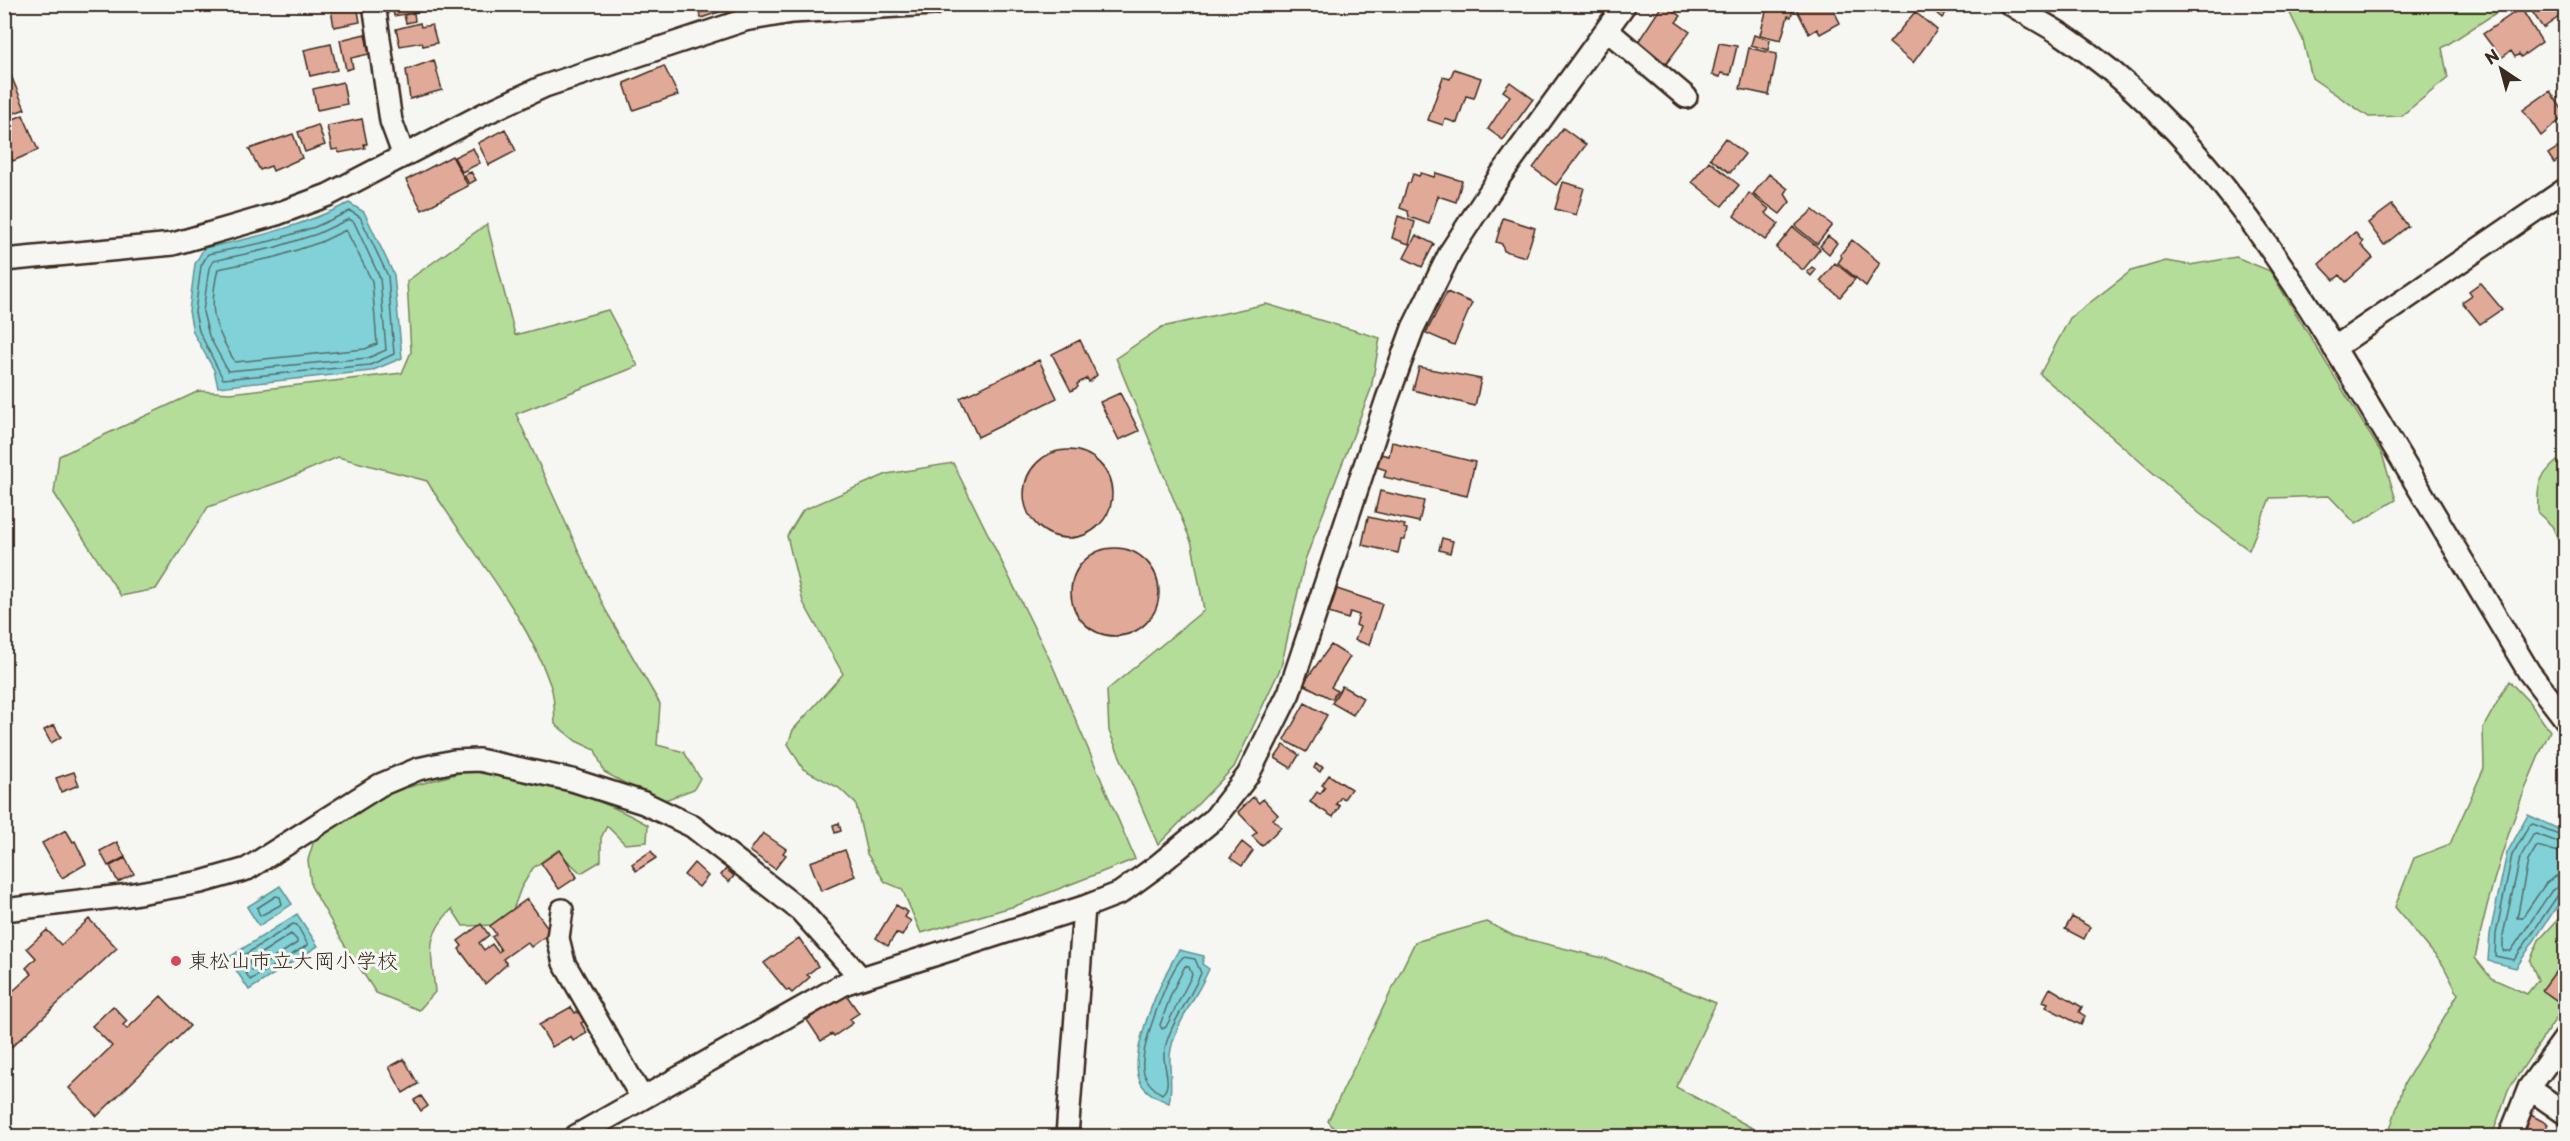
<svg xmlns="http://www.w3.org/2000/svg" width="2570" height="1141" font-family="'Playpen Sans','Klee One',sans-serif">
<rect width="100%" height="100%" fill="#f6f6f2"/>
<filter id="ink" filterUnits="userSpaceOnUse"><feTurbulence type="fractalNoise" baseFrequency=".0167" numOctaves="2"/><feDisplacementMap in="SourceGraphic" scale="12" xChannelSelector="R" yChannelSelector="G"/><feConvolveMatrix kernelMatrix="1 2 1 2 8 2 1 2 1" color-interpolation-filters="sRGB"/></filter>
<g filter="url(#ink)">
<path fill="#b4dd9a" stroke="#78845c" stroke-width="1.5" d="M2286 5H2508L2442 48 2448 78 2401 116 2369 117 2312 78 2303 40Z
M487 224 515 335 608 310 638 366 516 414 605 609 660 704 657 745 684 752 700 778 694 789 660 802 604 772 595 750 576 741 555 724C554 712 555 698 551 687 525 610 468 549 427 481L338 457 282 481 208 507 156 589 121 596 54 493 59 456 199 391 230 393 402 373 411 352 407 281Z
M2236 257 2270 271 2382 454 2396 500 2356 524 2329 496 2270 498 2249 550 2199 513 2040 374 2070 318 2131 271 2166 261 2190 265Z
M1266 304 1380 338 1371 389 1305 560 1281 667 1234 767 1158 845 1109 731 1107 690 1204 610 1192 544 1116 358 1162 327Z
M2557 461 2565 467V555L2552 526 2538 513C2537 487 2537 478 2557 461Z
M953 463 1051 662 1135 859 1015 906 921 933 902 889 885 882 867 854 856 804 839 788 803 769 788 744 793 730 843 674 803 602 787 536 803 510 887 474Z
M2509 681 2529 702 2550 731C2516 804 2491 879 2475 958L2491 978 2527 994 2538 980 2530 961 2539 940 2565 912V1005L2508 1090 2492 1136H2388L2404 1084 2458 994 2443 965 2395 907 2414 858 2450 844 2484 768 2483 728Z
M497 770C549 783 601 798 648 825L647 842 625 844 607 826 601 838V861L581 873 557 851 533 868 521 888 511 915 499 925 463 926 452 909C423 937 432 955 435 992L419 1010 376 993 344 944 311 886 308 860 314 840 388 793 463 772Z
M1487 922 1514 936 1607 959 1716 1003 1676 1087 1767 1136H1340L1328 1121 1415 942Z"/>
<path fill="#80d2d8" stroke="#648f8e" stroke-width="1.5" d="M349 203 364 212 394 275 402 358 371 371 218 387 214 370 193 332 189 311 195 264 204 248C256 238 302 226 349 203Z
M2528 815 2565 832V894L2516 968 2488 961 2490 934 2507 853Z
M280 886 292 904 259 926 247 907Z
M297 914 318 946 249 990 228 958Z
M1179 950 1204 956 1202 964 1209 969C1198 995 1172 1028 1170 1056 1169 1072 1173 1086 1169 1103 1158 1098 1145 1093 1140 1081 1127 1053 1163 975 1179 950Z"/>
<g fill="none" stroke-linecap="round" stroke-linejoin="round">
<path stroke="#576d68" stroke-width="1.5" d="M350 211 360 217 388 276 394 354 370 365 223 379 199 331 195 312 201 266 208 254 271 241 315 227Z
M349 219 354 222 380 278 386 350 368 358 228 371 209 336 203 312 209 268 213 261 273 248 317 234Z
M346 230 372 281 377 344 365 349 235 362C213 325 208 311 218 269L276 257 321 242Z
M2566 837 2533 824 2529 826 2512 855 2496 934 2495 956 2514 960 2558 895 2566 892
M2566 845 2536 834 2533 835 2520 858 2503 935V951H2511L2552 890 2566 884
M2566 854 2537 846 2528 861 2517 918H2522L2546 883 2556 876 2566 875
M276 896 280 897 282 904 260 916 257 908Z
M293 924 297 925 308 945 250 980 238 959Z
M291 934 297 940V943L255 970H252L249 961Z
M1183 957 1195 959 1201 973C1190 1000 1168 1025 1164 1054 1163 1066 1173 1086 1162 1094 1152 1088 1145 1081 1143 1069 1140 1048 1168 972 1183 957Z
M1185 966 1189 967 1192 975 1166 1027 1162 1029 1160 1025 1172 992Z"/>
</g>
<path fill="#e1a998" stroke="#3b2a1e" stroke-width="1.5" d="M392 4H429L430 10 394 16Z
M459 4H474L466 12Z
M696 4H717L719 12 701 18Z
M1663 4 1681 16 1676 22 1690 32 1666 64 1638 42Z
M1768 4 1794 6 1791 17 1788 16 1781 40 1760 35Z
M1797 4H1838L1833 9 1840 23 1820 34 1817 29 1809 34 1795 6Z
M1929 4H1953L1942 18 1928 6Z
M2527 4H2566V12L2543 28Z
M357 5 360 22 334 27 331 9Z
M2521 8 2542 42 2521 57 2519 54 2515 57 2511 51 2501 58 2483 34Z
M1915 12 1937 30 1913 63 1889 43Z
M414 13 415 21 406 23 404 15Z
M420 23 421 27 432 25 437 43 423 46 422 42 400 46 396 29Z
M365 34 369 54 351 58 353 68 346 70 340 40Z
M1754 35 1770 40 1768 50 1751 45Z
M1719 43 1737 46 1730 75 1721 73 1720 77 1712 75Z
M331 44 337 70 310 76 304 50Z
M1749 48 1777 54 1769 95 1740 89Z
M4 59 25 109 4 117Z
M434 60 442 90 410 99 406 70Z
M664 66 678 95 633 110 624 83Z
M1454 69 1481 78 1474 98 1466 96 1457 123 1445 119 1443 125 1428 120 1443 77 1450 79Z
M343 82 347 104 317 110 313 89Z
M1510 82 1533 99 1503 140 1488 129 1510 96 1503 91Z
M2550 91 2566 115 2541 136 2523 110Z
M23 115 38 150 13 161 4 141V123Z
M362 119 367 144H364L365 148 339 153 338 149 332 150 327 126Z
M318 125 325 145 305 152 298 132Z
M1563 128 1586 145 1556 185 1533 168Z
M505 129 516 151 489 165 478 143Z
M293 134 302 158 273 171 271 166 260 170 249 149Z
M1725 138 1745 154 1730 173 1710 158Z
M473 148 480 163 462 172 454 157Z
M2557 148 2563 157 2554 163 2548 154Z
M452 156 468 186 422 210 406 180Z
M1709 161 1739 185 1722 206 1692 182Z
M471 172 476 180 469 184 464 175Z
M1421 173 1434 177 1436 173 1462 181 1456 202 1438 196 1429 224 1409 217 1408 211 1400 208 1408 183H1410L1413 174 1419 176Z
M1769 174 1788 189 1785 194 1790 202 1780 214 1753 194Z
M1563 182 1584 188 1576 215 1555 209Z
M1749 193 1769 209 1765 213 1779 224 1765 240 1734 216Z
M2392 205 2408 226 2384 245 2368 223Z
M1813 210 1832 225 1817 244 1795 226Z
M1398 216 1415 222 1409 244 1392 238Z
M1503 218 1535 228 1526 257 1504 251 1502 244 1496 242Z
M1793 227 1820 249 1803 270 1776 248Z
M2355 232 2363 242 2361 245 2373 258 2346 282 2340 275 2334 280 2319 264Z
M1416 235 1434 244 1422 267 1404 258Z
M1828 236 1837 243 1829 254 1820 246Z
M1852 240 1880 263 1866 286 1838 263 1842 257 1840 255Z
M1835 263 1855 279 1840 297 1820 281Z
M1812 267 1816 270 1811 276 1807 272Z
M2480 283 2502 309 2480 324 2462 302 2472 295 2469 291Z
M1447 292 1472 303 1454 345 1426 333Z
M1080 340 1097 375 1089 382 1087 378 1077 384 1078 387 1071 391 1052 354Z
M1039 360 1057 398 978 437 960 398Z
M1419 367 1481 379 1475 406 1413 390Z
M1120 393 1139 431 1119 440 1100 402Z
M1392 442 1475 462 1467 496 1384 477 1386 470 1377 467 1380 454 1389 456Z
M1024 494a44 44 0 1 1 88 0a44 44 0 1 1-88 0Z
M1380 491 1424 501 1419 522 1375 512Z
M1368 517 1405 525 1404 528 1407 529 1405 540H1401L1398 553 1362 545Z
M1442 538 1453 541 1450 553 1439 550Z
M1071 592a44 44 0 1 1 88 0a44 44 0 1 1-88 0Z
M1337 589 1382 604 1369 645 1355 640 1360 627 1356 625 1359 615 1350 612 1348 619 1329 613Z
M1331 645 1350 657 1331 687 1337 691 1332 699 1303 684Z
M1342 686 1363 698 1353 715 1332 703Z
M1305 703 1327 715 1306 752 1284 740Z
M54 725 61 737 51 743 44 730Z
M1284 745 1299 755 1291 768 1275 758Z
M1316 764 1323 767 1320 772 1314 768Z
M74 772 79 785 61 792 56 778Z
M1329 775 1351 789 1344 799 1341 797 1336 804 1340 806 1333 817 1310 802 1317 792 1320 794 1325 787 1322 785Z
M1253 797 1259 803 1263 799 1278 815 1273 819 1281 827 1262 846 1252 836 1257 832 1238 812Z
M839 823 841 831 835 833 833 825Z
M66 830 73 842 75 841 86 864 62 878 42 843Z
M763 833 786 849 783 853 786 855 775 869 750 851Z
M117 842 125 857 108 866 100 851Z
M1242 842 1253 851 1242 866 1230 858Z
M560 850 577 877 559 889 541 863Z
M845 850 855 876 821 891 810 862Z
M651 851 656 858 636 871 632 864Z
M125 858 134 874 118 882 110 866Z
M694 863 708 876 699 887 684 875Z
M726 869 734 876 729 882 721 875Z
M527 899 551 932 531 947 527 942 503 959 507 964 485 984 459 949 462 946 458 941 481 924 489 935 479 943 484 950 492 944 498 952 501 950 492 937 496 934 490 926Z
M896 905 908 912 905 917 911 921 902 936 896 933 888 946 876 938Z
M2072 917 2090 927 2084 939 2065 929Z
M89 919 117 948 4 1054V999L32 974 26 968 36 958 27 948 47 930 61 945Z
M799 938 818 966 807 975 810 977 792 993 789 990 787 991 764 963Z
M2556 971 2566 977V1007L2542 990Z
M2050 988 2082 1007 2079 1012 2085 1016 2081 1025 2046 1007 2048 1003 2043 1001Z
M845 993 859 1013 850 1019 853 1023 834 1036 832 1034 821 1041 807 1020Z
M161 996 190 1026 97 1116 69 1088 112 1046 92 1026 113 1006 127 1021 123 1025 127 1029Z
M571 1007 575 1013 579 1011 585 1021 581 1023 587 1033 573 1041 571 1036 552 1047 539 1025Z
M404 1059 418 1084 403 1093 389 1067Z
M421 1096 428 1106 421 1111 414 1100Z
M2529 1114 2548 1124 2541 1136H2522L2527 1127 2524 1125Z"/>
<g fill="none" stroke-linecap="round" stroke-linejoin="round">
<g stroke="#3b2a1e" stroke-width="26">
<path id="minor" d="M374 4 391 121 404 156
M2010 4C2028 15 2047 25 2064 36 2204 129 2291 275 2375 415 2426 501 2478 586 2529 672L2566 720
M1608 31 1686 97
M4 260 173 244 277 214 328 195 486 113 545 86 745 20 792 12 934 4
M2334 348 2566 189
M4 910 122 896 201 882 247 869 380 785 418 769 454 761 479 760 572 780 644 803 692 826 801 911 860 977
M562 910 558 938 564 963 642 1098
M2529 1088 2566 1114
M576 1136 846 983 1084 907
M1067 1136 1084 907 1120 893 1157 866 1214 819 1248 775 1289 693 1387 399 1413 328 1451 251 1500 176 1625 4
M2510 1136 2529 1088 2566 1037"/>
</g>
<use href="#minor" stroke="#f6f6f2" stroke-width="21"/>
</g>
</g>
<circle fill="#d1495b" stroke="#f6f6f2" stroke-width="2" cx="176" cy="961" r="6"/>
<g text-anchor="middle" stroke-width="6" stroke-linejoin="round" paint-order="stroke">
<g font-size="21" fill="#3b2a1e" stroke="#f6f6f2" text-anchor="start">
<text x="188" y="968">東松山市立大岡小学校</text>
</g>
</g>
<rect width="2570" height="1141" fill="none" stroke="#f6f6f2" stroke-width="24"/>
<rect x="12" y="12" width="2546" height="1117" fill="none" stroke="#3b2a1e" stroke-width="2" filter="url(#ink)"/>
<g transform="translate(2501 69) rotate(324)" stroke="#f6f6f2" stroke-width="4.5" paint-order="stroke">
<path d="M0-4.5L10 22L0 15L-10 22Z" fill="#3b2a1e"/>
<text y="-9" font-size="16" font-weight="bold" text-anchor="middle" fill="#3b2a1e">N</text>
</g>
</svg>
